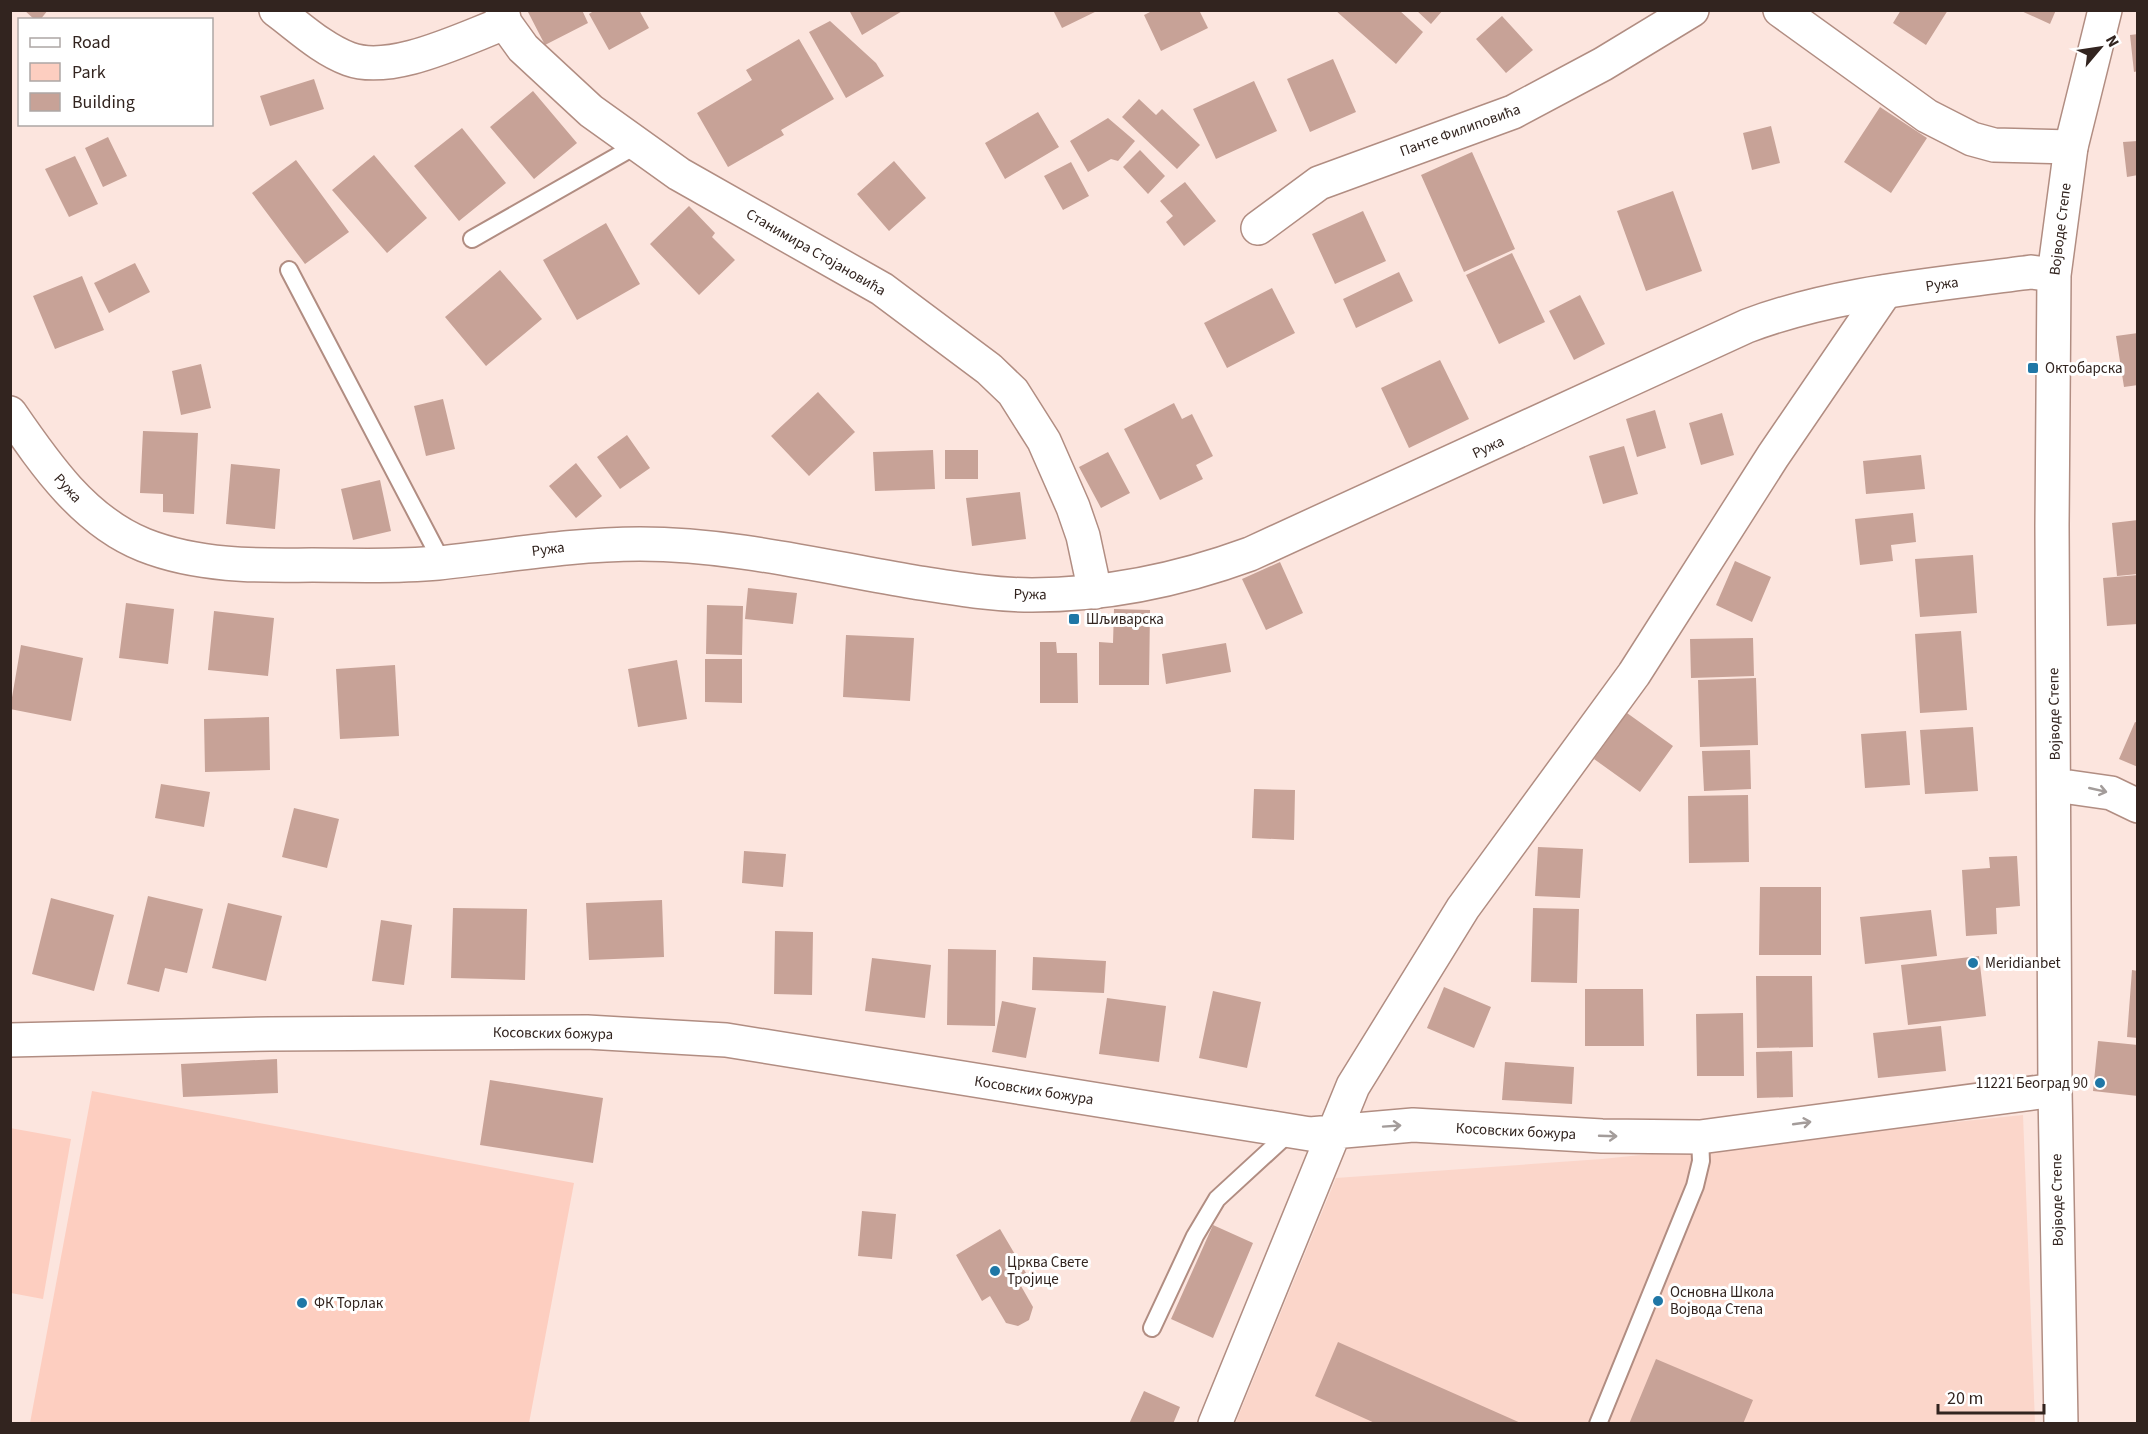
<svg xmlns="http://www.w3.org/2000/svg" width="2148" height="1434" font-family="'Source Sans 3',sans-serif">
<rect width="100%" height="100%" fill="#fce5de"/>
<path fill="#fbd6ca" d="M2023 1115 2035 1423 1235 1424 1336 1178 1602 1159Z"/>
<path fill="#fdcec0" d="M92 1091 574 1183 529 1423H30Z
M10 1128 71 1139 43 1299 11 1293Z"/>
<path fill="#c7a297" d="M24 10H48L40 20H35Z
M531 10H582L588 23 545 45 528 12Z
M595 10H639L649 28 609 50 589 14Z
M849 10H904L862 35Z
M1053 10H1099L1062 28Z
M1154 10H1199L1208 28 1161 51 1144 15Z
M1335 10H1399L1423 32 1396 64Z
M1416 10H1443L1431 24Z
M1901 10H1948L1926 45 1893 23Z
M2019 10H2056L2050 24Z
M1502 16 1533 50 1506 73 1476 39Z
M830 21 876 63 884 76 846 98 809 32Z
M2138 34V71L2134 72 2130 35Z
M799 39 834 99 781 130 784 135 728 167 697 113 752 80 746 70Z
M1333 59 1356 112 1310 132 1287 79Z
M314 79 324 109 270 126 260 96Z
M1254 81 1277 131 1216 159 1193 109Z
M533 91 577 143 534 179 490 127Z
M1139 99 1156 115 1162 109 1200 145 1177 169 1122 117Z
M1880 107 1927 138 1891 193 1844 162Z
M1038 112 1059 147 1005 179 985 143Z
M1108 118 1135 141 1118 161 1111 159 1088 172 1070 141Z
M1771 126 1780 163 1752 170 1743 133Z
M462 128 506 183 459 221 414 166Z
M108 137 127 176 103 187 85 148Z
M2138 141V175L2127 177 2123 142Z
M1140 150 1165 176 1148 194 1123 167Z
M1472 152 1515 249 1464 272 1421 175Z
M374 155 427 218 387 253 332 190Z
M75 156 98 204 69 217 45 169Z
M296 160 349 232 305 264 252 193Z
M894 161 926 198 889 231 857 194Z
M1071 162 1089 196 1063 210 1044 176Z
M1185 182 1216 221 1184 246 1166 222 1173 216 1160 201Z
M1673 191 1702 271 1646 291 1617 211Z
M689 206 715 233 712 237 735 260 699 295 650 244Z
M1363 211 1386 261 1335 284 1312 234Z
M606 223 640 284 577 320 543 260Z
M1512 253 1545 322 1499 344 1466 275Z
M135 263 150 292 109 313 94 283Z
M500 270 542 319 486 366 445 317Z
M1399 272 1413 301 1356 328 1343 299Z
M82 276 104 330 55 349 33 296Z
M1272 288 1295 333 1227 368 1204 323Z
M1580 295 1605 344 1574 360 1549 311Z
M2138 333V385L2124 387 2116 336Z
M1440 360 1469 419 1409 448 1381 388Z
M201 364 211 408 181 415 172 371Z
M818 392 855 432 809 476 771 436Z
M443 399 455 449 426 456 414 406Z
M1174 403 1182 419 1192 414 1213 456 1196 465 1203 479 1160 500 1124 429Z
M1655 410 1666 448 1637 457 1626 419Z
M1722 413 1734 455 1701 465 1689 423Z
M143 431 198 433 194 514 163 512V494L140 493Z
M627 435 650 468 620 489 597 457Z
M1624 446 1638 494 1603 504 1589 456Z
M933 450 935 489 875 491 873 452Z
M945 450H978V479H945Z
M1108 452 1130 493 1101 508 1079 467Z
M1921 455 1925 489 1866 494 1863 461Z
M576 463 602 496 576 518 549 486Z
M231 464 280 469 275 529 226 524Z
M380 480 391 531 353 540 341 489Z
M1020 492 1026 539 972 546 966 498Z
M1913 513 1916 542 1891 545 1893 561 1860 565 1855 519Z
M2138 520V574L2117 576 2112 523Z
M1973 555 1977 613 1920 617 1915 559Z
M1735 561 1771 577 1752 622 1716 605Z
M1280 562 1303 613 1266 630 1242 579Z
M2138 575V624L2107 626 2103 578Z
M748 588 797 593 793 624 745 619Z
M126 603 174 609 168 664 119 658Z
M707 605 743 606 742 655 706 654Z
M1114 609 1150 610 1149 685H1099V642L1113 643Z
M214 611 274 618 268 676 208 670Z
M1961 631 1967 710 1920 713 1915 634Z
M846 635 914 638 910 701 843 697Z
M1753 638 1754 676 1691 678 1690 639Z
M1040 642H1056L1057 653H1077L1078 703H1040Z
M1226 643 1231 672 1166 684 1162 654Z
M21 645 83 658 71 721 10 709Z
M705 659H742V703L705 702Z
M677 660 687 719 638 727 628 669Z
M395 665 399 736 340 739 336 669Z
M1756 678 1758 745 1700 747 1698 680Z
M1627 713 1673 746 1640 792 1594 759Z
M269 717 270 770 205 772 204 719Z
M2135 722 2138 723V767L2119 759Z
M1973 727 1978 791 1925 794 1920 730Z
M1906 731 1910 785 1865 788 1861 734Z
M1750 750 1751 789 1704 791 1702 751Z
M161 784 210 792 204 827 155 818Z
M1254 789 1295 790 1294 840 1252 838Z
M1748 795 1749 862 1689 863 1688 796Z
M294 808 339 819 327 868 282 857Z
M1538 847 1583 849 1580 898 1535 896Z
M744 851 786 854 783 887 742 883Z
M2017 856 2020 906 1996 908 1997 934 1966 936 1962 870 1990 868 1989 857Z
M1760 887H1821V955H1759Z
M148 896 203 909 187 973 165 968 159 992 127 984Z
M51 898 114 915 94 991 32 974Z
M662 900 664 957 589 960 586 903Z
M228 903 282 916 266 981 212 968Z
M453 908 527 909 525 980 451 978Z
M1533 908 1579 909 1577 983 1531 982Z
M1931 910 1937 956 1865 964 1860 917Z
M381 920 412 925 404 985 372 981Z
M775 931 813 932 812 995 774 994Z
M948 949 996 950 995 1026 947 1025Z
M1979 956 1986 1016 1908 1025 1901 965Z
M1033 957 1106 961 1104 993 1032 990Z
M872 958 931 965 925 1018 865 1011Z
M2132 970 2138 971V1038L2127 1037Z
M1756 976H1812L1813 1047 1757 1048Z
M1444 987 1491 1007 1474 1048 1427 1028Z
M1585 989H1643L1644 1046H1585Z
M1213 991 1261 1002 1247 1068 1199 1058Z
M1107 998 1166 1006 1159 1062 1099 1054Z
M1002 1001 1036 1008 1026 1058 992 1052Z
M1743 1013 1744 1076H1697L1696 1014Z
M1941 1026 1946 1071 1878 1078 1873 1033Z
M2098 1041 2138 1045V1096L2093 1091Z
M1792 1051 1793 1097 1757 1098 1756 1052Z
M277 1059 278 1093 183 1097 181 1064Z
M1505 1062 1574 1067 1572 1104 1502 1100Z
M490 1080 603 1098 593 1163 480 1145Z
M862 1211 896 1214 892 1259 858 1256Z
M1213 1225 1253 1243 1213 1338 1171 1319Z
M1000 1229 1026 1273 1017 1279 1033 1307 1029 1320 1018 1326 1006 1323 990 1296 982 1301 956 1255Z
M1338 1342 1523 1424H1377L1315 1396Z
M1656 1359 1753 1400 1743 1424H1629Z
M1144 1391 1180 1407 1173 1424H1129Z"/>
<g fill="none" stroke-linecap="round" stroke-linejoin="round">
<g stroke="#b18d82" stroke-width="20">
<path id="service" d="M472 239 637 145
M289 270 442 562
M1152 1328 1195 1236 1217 1199 1291 1131
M1598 1424 1695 1186 1701 1161 1700 1137"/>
</g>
<g stroke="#b18d82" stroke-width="36">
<path id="minor" d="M276 10C299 27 322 49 349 59 392 75 464 38 505 23
M502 10 505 23 523 48 591 111 679 174 882 289 989 369 1013 392 1044 441 1073 507 1083 536 1095 592
M1780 10 1927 116 1972 139 1994 145 2071 147
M1258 228 1319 183 1513 112 1603 64 1692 10
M10 1040 270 1034 587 1032 726 1040 1310 1134 1413 1125 1602 1136 1700 1137 2055 1090
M1215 1424 1353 1086 1463 908 1634 674 1773 456 1885 292"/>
</g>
<g stroke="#b18d82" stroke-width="36">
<path id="tertiary" d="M10 413C45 464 84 521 144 545 197 566 256 566 312 565 354 565 396 567 438 563 505 556 572 544 640 544 732 544 824 567 914 582 953 588 992 595 1032 595 1108 595 1179 580 1250 554L1747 326C1837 292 1936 285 2031 272L2054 275
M2055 785 2111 793 2138 806
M2061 1424 2055 1090 2052 526 2054 275 2071 147 2105 10"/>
</g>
<use href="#service" stroke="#fff" stroke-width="16"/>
<use href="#minor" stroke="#fff" stroke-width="33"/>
<use href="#tertiary" stroke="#fff" stroke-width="33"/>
</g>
<defs><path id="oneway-shaft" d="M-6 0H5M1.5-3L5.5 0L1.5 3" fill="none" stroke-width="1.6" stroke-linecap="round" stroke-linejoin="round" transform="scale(1.5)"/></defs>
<g stroke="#a39c9a">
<use href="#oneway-shaft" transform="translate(2098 790) rotate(13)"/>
<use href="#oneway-shaft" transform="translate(1802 1123) rotate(-8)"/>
<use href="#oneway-shaft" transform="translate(1392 1126) rotate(-4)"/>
<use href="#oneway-shaft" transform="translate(1608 1136) rotate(2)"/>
</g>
<g fill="#1f77a6" stroke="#fff" stroke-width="2">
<rect x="2027" y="362" width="12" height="12" rx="3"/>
<rect x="1068" y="613" width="12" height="12" rx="3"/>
<circle cx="1973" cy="963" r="6"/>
<circle cx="2100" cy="1083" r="6"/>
<circle cx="995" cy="1271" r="6"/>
<circle cx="1658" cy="1301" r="6"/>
<circle cx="302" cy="1303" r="6"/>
</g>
<g text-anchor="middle" stroke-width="6" stroke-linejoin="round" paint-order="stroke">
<g font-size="15" fill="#32241f" stroke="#fff">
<text transform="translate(1460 130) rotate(-20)" y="5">Панте Филиповића</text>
<text transform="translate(2060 229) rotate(-83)" y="5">Војводе Степе</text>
<text transform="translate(816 252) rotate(30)" y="5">Станимира Стојановића</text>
<text transform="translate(1942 284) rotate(-8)" y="5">Ружа</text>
<text transform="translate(1488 447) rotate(-25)" y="5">Ружа</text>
<text transform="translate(68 488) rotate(48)" y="5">Ружа</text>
<text transform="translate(548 549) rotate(-7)" y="5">Ружа</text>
<text transform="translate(1030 594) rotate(1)" y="5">Ружа</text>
<text transform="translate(2054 714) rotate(-91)" y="5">Војводе Степе</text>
<text transform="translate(553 1033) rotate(1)" y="5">Косовских божура</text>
<text transform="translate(1034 1090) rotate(9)" y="5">Косовских божура</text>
<text transform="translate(1516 1131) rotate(3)" y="5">Косовских божура</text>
<text transform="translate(2057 1200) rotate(-91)" y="5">Војводе Степе</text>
</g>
<g font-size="15" fill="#32241f" stroke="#fff" text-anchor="start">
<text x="2045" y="373">Октобарска</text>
<text x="1086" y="624">Шљиварска</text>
<text x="1985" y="968">Meridianbet</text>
<text x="2088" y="1088" text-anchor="end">11221 Београд 90</text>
<text x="1007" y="1267">Црква Свете<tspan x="1007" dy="17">Тројице</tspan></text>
<text x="1670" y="1297">Основна Школа<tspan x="1670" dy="17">Војвода Степа</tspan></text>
<text x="314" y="1308">ФК Торлак</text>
</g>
</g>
<rect width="2148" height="1434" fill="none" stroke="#32241f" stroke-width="24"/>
<rect x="18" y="18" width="195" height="108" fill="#ffffff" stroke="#ada7a5" stroke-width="1.5"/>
<rect x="30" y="38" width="30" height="9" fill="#ffffff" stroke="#ada7a5" stroke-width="1.5"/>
<text x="72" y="48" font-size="18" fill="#32241f">Road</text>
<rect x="30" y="63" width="30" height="18" fill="#fdcec0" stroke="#ada7a5" stroke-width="1.5"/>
<text x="72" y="78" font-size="18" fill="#32241f">Park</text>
<rect x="30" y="93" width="30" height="18" fill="#c7a297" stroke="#ada7a5" stroke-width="1.5"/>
<text x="72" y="108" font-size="18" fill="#32241f">Building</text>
<g transform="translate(2100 48) rotate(61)" stroke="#ffffff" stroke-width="4.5" paint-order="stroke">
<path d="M0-4.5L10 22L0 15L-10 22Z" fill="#32241f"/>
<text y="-9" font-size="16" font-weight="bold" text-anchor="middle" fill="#32241f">N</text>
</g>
<path d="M1938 1404v9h106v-9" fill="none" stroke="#32241f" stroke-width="3"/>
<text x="1947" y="1404" font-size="18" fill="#32241f" stroke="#ffffff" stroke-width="4.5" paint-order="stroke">20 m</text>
</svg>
